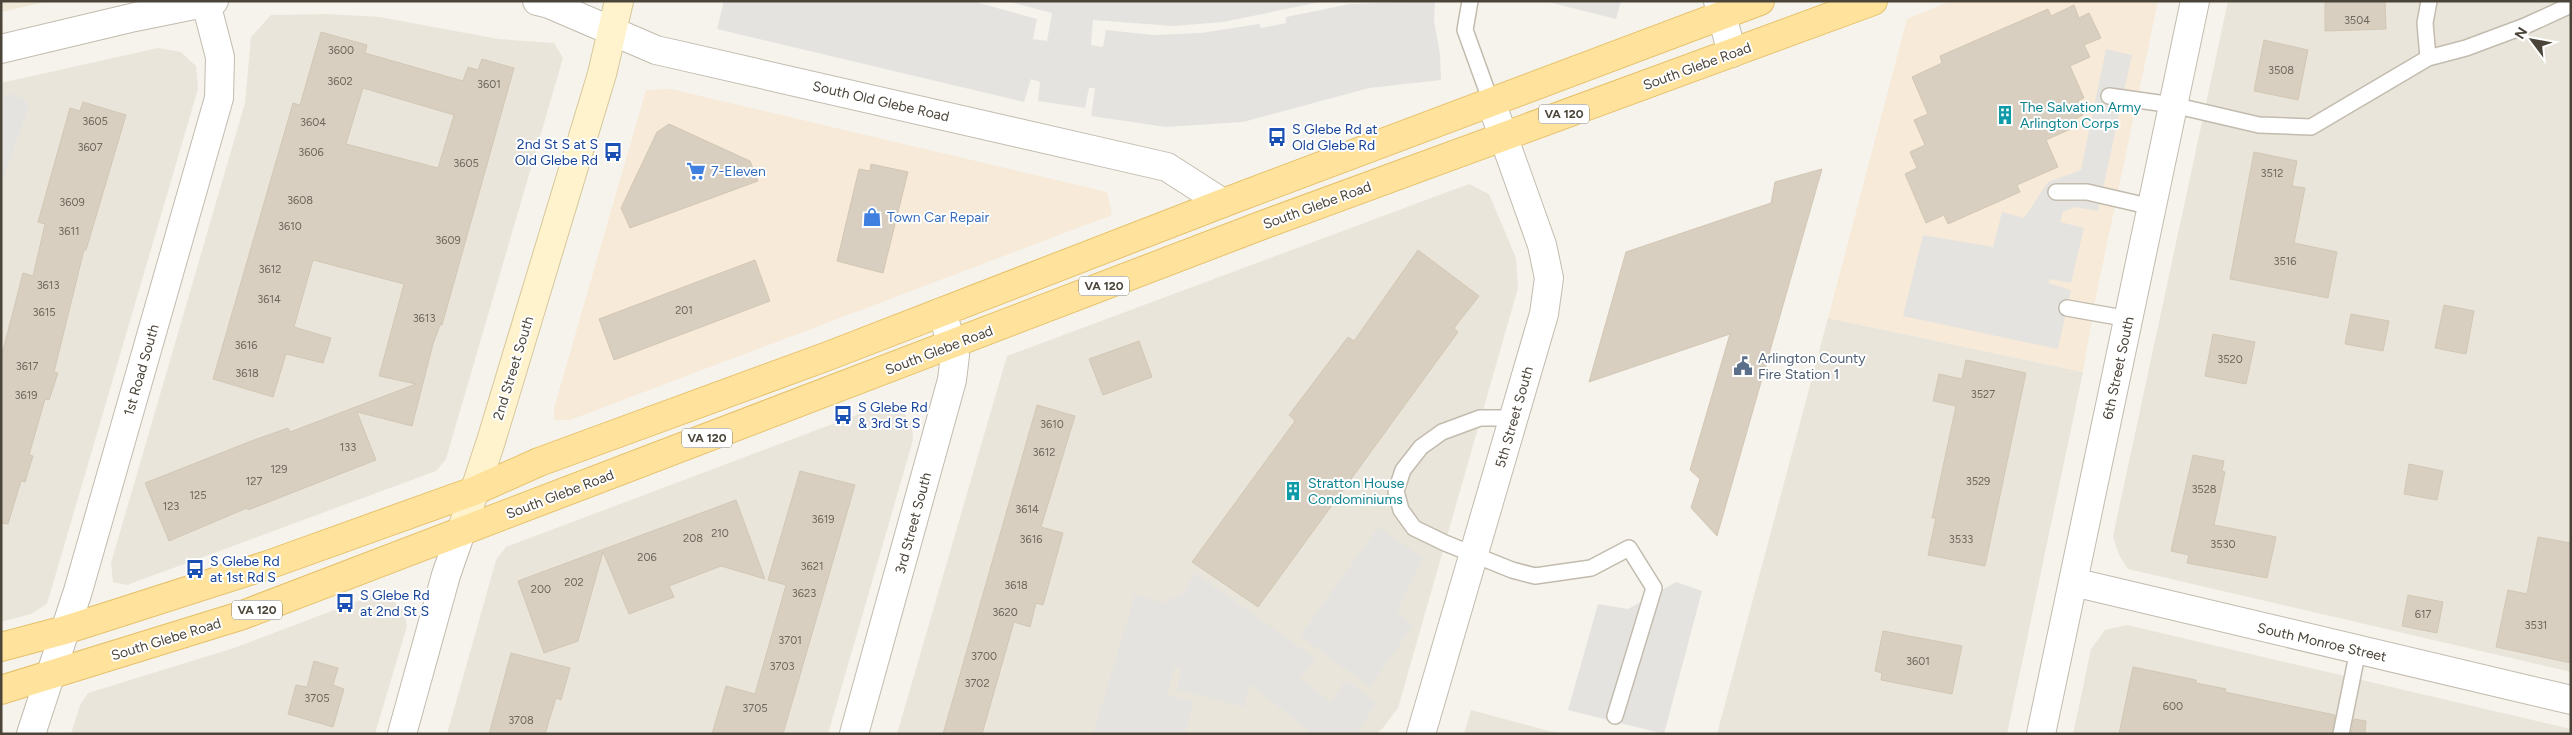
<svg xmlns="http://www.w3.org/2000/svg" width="2572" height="735" font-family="Figtree,sans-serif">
<rect width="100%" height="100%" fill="#f6f3ec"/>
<path fill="#eae5da" d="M2228 1H2571V672L2128 569 2119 555 2113 536Z
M327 14 380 17 498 39 554 43 563 58 446 459 436 471 127 585 113 582 111 563 245 103 251 37 271 15Z
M158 48 181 52 196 66 198 89 47 604 31 614 1 622V83Z
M1469 184 1489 194 1516 258 1518 288 1398 708 1382 729 1376 734H897L1007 356Z
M1828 318 2083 372 2007 734H1717Z
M883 405 900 408 912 424 913 440 828 734H447L496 560 506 547Z
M376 594 392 599 404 612 407 626 375 734H71L80 705 88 693 234 648Z
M2127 625 2571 729V734H2073L2091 649 2105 630Z
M1471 710 1560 734H1464Z"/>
<path fill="#f7ead8" d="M1951 1H2158L2096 296 2083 372 1828 318 1907 19Z
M671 89 1107 192 1112 215 570 420H554V408L646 90Z"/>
<path fill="#efe8d6" d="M1 1H50L1 12Z"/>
<path fill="#e5e3e0" d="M724 1H972L1037 19 1033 39 1047 41 1052 13 1007 1H1325L1223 22 1173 26 1093 20 1091 45 1103 47 1106 30 1153 35 1201 33 1259 24 1261 28 1286 23V17L1350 4 1435 1 1434 21 1440 54 1441 80 1369 88 1243 122 1166 127 1091 116 1095 88H1089L1085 108 1038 101 1040 82 1031 79 1024 102 717 29Z
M1544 1H1621L1616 19Z
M2106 49 2132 55 2098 211 2075 207 2063 212 2060 222 2084 228 2071 283 2050 279 2048 283 2071 290 2058 349 1903 316 1923 235 1993 247 2002 212 2024 218 2048 182 2081 170Z
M11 94 22 98 29 105 3 180H1V98Z
M1378 527 1423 558 1397 612 1413 625 1370 687 1300 636Z
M1195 573 1315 658 1300 679 1331 702 1346 680 1377 703 1356 734H1314L1249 684 1244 707 1177 690 1181 667H1175L1167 694 1193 702 1185 734H1093L1135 595 1162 603 1183 593Z
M1676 582 1702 591 1664 734 1568 710 1598 604 1628 609Z"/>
<path fill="#d8cfc1" stroke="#d3c7b4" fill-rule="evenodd" d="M2325 1H2385L2386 29 2325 31Z
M2074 5 2079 18 2089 13 2101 38 2084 45 2090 57 2070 66 2084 98 2078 101 2083 115 2070 122 2073 128 2046 140 2058 167 2017 185 2020 192 1948 224 1944 215 1926 223 1905 174 1917 168 1910 152 1925 145 1914 120 1928 114 1912 77 1942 63 1940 56 2048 9 2051 16Z
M321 32 367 45 365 53 463 81 468 67 478 70 482 59 514 68 442 325H440L433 344 412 426 357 412 376 460 248 510 247 508 169 541 145 483 254 440 288 428 290 432 416 384 379 376 404 284 313 260 294 327 331 338 323 363 286 354 273 397 213 379 293 103 300 105ZM363 88 454 115 438 168 346 144Z
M2264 40 2308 50 2298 100 2254 91Z
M83 102 126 115 86 250H84L54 372 58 373 49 400 45 399 29 455 33 456 25 482 21 481 8 524 1 523V358L23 273 33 276 45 224 38 222 70 108 80 111Z
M669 124 750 161 758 181 630 228 621 208 657 132Z
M2254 152 2297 161 2292 186 2305 188 2294 243 2337 252 2328 298 2230 279Z
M871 164 908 172 883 273 837 261 859 169 870 171Z
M1822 169 1717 536 1691 508 1700 479 1690 470 1730 334 1589 382 1626 252 1771 203 1775 182Z
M1418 250 1479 296 1454 328 1458 332 1258 607 1192 562 1295 421 1289 415 1348 337 1354 341Z
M755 260 770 301 614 360 599 319Z
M2444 305 2474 311 2466 354 2435 348Z
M2351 314 2389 321 2383 351 2345 344Z
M2213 334 2255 342 2246 384 2205 376Z
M1139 341 1152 377 1103 395 1089 359Z
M1966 360 2026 373 1985 566 1928 555 1936 518H1932L1956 406 1933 401 1939 374 1962 379Z
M1037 405 1075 416 1041 527 1063 533 1043 605 1036 603 1030 627 1014 622 982 734H943Z
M2193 455 2224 461 2222 471 2225 472 2214 525 2276 537 2267 578 2187 563 2189 555 2171 551Z
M2409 464 2443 471 2437 500 2404 494Z
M800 471 855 485 783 734H712L726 686 755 694 786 585 768 580Z
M736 500 765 579 721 566 669 586 674 597 629 614 603 552 578 641 544 653 518 581Z
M2538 537 2571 543V663L2496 647 2508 590 2527 594Z
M2408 595 2443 602 2437 633 2402 626Z
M1883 631 1962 646 1952 694 1881 680 1882 673 1875 671Z
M511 653 570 668 561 700 556 698 545 734H489Z
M314 661 338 668 333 685 344 689 333 727 288 714 296 685 307 687Z
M2133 667 2196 680V683L2226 689 2225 692 2335 715 2332 734H2119Z
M2354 719 2366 721 2365 734H2351Z"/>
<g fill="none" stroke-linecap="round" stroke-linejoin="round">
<g stroke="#c2bbae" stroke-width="18">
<path id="lane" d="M1470 1 1465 30 1491 102
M2428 58 2425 23 2429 1
M2109 96 2173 105 2259 125 2311 127 2428 58 2466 48 2525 26 2571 5
M2056 192H2087L2152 207
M2067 308 2129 319
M1514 418H1480L1442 432 1421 447 1403 470 1396 491 1401 510 1414 528 1445 543 1512 570 1535 576 1591 568 1629 548 1654 588 1615 716
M2341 734 2358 650"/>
</g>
<g stroke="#c2bbae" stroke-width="30">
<path id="street" d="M537 1 549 4 656 50 1167 167 1223 203
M1718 1 1732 53
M1 49 135 17 214 1
M2073 582 2571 700
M31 734 78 591 219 98 220 57 206 3
M402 734 446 575 461 532
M854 734 952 380 955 355 942 312
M1421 734 1544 314 1549 278 1542 245 1491 102
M2041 734 2195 1"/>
</g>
<g stroke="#d6c79b" stroke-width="30">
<path id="secondary" d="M461 532 491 441 602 74 619 1"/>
</g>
<g stroke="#e6c16a" stroke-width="30">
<path id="primary" d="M1 647 65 630 268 565 474 491 539 462 828 356 1223 203 1760 1
M1 690 240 616 1260 226 1873 1"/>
</g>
<use href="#lane" stroke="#fff" stroke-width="15"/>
<use href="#street" stroke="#fff" stroke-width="28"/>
<use href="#secondary" stroke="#fff3cd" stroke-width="28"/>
<use href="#primary" stroke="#ffe39c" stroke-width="28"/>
</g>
<defs>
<g id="building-bare" transform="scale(1.5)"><path d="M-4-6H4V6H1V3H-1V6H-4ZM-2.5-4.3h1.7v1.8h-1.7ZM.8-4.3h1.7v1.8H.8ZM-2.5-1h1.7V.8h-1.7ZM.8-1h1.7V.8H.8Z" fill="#0f9aa8" stroke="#fff" stroke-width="2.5" paint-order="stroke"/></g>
<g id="bus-bare" transform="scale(1.5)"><path d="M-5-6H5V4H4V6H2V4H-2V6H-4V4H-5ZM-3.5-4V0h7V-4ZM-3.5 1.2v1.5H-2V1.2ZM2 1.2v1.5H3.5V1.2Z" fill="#1a4fb4" stroke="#fff" stroke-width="2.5" paint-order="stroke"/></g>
<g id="supermarket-bare" transform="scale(1.5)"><path d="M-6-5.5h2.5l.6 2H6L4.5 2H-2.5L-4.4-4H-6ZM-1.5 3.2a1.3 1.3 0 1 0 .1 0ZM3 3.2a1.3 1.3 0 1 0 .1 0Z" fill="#3f7fe0" stroke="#fff" stroke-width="2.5" paint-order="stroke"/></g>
<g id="shop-bare" transform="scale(1.5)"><path d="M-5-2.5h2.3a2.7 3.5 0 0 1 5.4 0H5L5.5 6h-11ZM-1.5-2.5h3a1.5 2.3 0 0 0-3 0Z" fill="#3f7fe0" stroke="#fff" stroke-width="2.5" paint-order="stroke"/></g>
<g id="civic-bare" transform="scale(1.5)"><path d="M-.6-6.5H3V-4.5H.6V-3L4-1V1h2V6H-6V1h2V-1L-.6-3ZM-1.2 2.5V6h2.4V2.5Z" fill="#5c6f8a" stroke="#fff" stroke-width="2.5" paint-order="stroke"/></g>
</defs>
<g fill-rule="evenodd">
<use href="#building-bare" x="2005" y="115"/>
<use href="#bus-bare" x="1277" y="137"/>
<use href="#bus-bare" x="613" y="152"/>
<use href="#supermarket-bare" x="696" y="171"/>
<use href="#shop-bare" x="872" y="217"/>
<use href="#civic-bare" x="1743" y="366"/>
<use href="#bus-bare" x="843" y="415"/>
<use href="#building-bare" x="1293" y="491"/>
<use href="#bus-bare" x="195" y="569"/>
<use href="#bus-bare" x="345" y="603"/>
</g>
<g text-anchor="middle" stroke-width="4" stroke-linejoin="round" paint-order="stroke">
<g font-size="11" fill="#6e675b">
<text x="2357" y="24">3504</text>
<text x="341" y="54">3600</text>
<text x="2281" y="74">3508</text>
<text x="340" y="85">3602</text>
<text x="489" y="88">3601</text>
<text x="95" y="125">3605</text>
<text x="313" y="126">3604</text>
<text x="90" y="151">3607</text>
<text x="311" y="156">3606</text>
<text x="466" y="167">3605</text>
<text x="2272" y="177">3512</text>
<text x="300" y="204">3608</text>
<text x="72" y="206">3609</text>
<text x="290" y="230">3610</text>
<text x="69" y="235">3611</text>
<text x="448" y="244">3609</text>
<text x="2285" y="265">3516</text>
<text x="270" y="273">3612</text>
<text x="48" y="289">3613</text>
<text x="269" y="303">3614</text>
<text x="684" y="314">201</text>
<text x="44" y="316">3615</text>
<text x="424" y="322">3613</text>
<text x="246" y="349">3616</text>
<text x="2230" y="363">3520</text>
<text x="27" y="370">3617</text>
<text x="247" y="377">3618</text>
<text x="1983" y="398">3527</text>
<text x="26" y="399">3619</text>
<text x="1052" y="428">3610</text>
<text x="348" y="451">133</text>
<text x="1044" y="456">3612</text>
<text x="279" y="473">129</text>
<text x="254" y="485">127</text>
<text x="1978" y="485">3529</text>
<text x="2204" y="493">3528</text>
<text x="198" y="499">125</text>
<text x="171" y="510">123</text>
<text x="1027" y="513">3614</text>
<text x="823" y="523">3619</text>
<text x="720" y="537">210</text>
<text x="693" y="542">208</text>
<text x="1031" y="543">3616</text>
<text x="1961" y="543">3533</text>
<text x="2223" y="548">3530</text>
<text x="647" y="561">206</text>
<text x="812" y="570">3621</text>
<text x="574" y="586">202</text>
<text x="1016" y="589">3618</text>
<text x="541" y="593">200</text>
<text x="804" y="597">3623</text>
<text x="1005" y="616">3620</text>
<text x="2423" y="618">617</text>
<text x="2536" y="629">3531</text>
<text x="790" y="644">3701</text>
<text x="984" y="660">3700</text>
<text x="1918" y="665">3601</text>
<text x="782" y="670">3703</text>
<text x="977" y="687">3702</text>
<text x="317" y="702">3705</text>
<text x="2173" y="710">600</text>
<text x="755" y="712">3705</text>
<text x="521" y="724">3708</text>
</g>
<g fill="#fff" stroke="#817c74" stroke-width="1">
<rect x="1539" y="104.5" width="50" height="19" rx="4"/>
<rect x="1079" y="276.5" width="50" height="19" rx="4"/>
<rect x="682" y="428.5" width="50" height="19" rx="4"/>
<rect x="232" y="600.5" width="50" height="19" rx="4"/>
</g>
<g font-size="12" font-weight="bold" fill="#4b4439">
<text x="1564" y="118">VA 120</text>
<text x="1104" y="290">VA 120</text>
<text x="707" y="442">VA 120</text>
<text x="257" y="614">VA 120</text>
</g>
<g font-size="14" fill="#4b4439" stroke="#fff">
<text transform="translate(1697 66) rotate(-20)" y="5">South Glebe Road</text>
<text transform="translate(881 101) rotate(13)" y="5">South Old Glebe Road</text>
<text transform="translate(1317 205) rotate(-20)" y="5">South Glebe Road</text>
<text transform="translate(939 350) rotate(-21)" y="5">South Glebe Road</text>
<text transform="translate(513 368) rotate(-73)" y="5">2nd Street South</text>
<text transform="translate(2118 368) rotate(-78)" y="5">6th Street South</text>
<text transform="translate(141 370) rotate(-74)" y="5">1st Road South</text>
<text transform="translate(1514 417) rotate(-74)" y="5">5th Street South</text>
<text transform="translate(560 494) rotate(-21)" y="5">South Glebe Road</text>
<text transform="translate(913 523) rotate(-75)" y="5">3rd Street South</text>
<text transform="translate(166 639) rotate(-17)" y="5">South Glebe Road</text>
<text transform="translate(2322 642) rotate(13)" y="5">South Monroe Street</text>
</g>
<g font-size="14" fill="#0d838f" stroke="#fff" text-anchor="start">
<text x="2020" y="112">The Salvation Army<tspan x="2020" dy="16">Arlington Corps</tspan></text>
<text x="1308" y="488">Stratton House<tspan x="1308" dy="16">Condominiums</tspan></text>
</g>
<g font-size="14" fill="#164399" stroke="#fff" text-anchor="start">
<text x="1292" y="134">S Glebe Rd at<tspan x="1292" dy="16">Old Glebe Rd</tspan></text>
<text x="598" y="149" text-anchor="end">2nd St S at S<tspan x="598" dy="16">Old Glebe Rd</tspan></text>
<text x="858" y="412">S Glebe Rd<tspan x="858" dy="16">&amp; 3rd St S</tspan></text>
<text x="210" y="566">S Glebe Rd<tspan x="210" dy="16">at 1st Rd S</tspan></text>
<text x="360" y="600">S Glebe Rd<tspan x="360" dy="16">at 2nd St S</tspan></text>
</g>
<g font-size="14" fill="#366cbe" stroke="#fff" text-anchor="start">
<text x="711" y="176">7-Eleven</text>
<text x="887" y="222">Town Car Repair</text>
</g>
<g font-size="14" fill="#4e5e75" stroke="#fff" text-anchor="start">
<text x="1758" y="363">Arlington County<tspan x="1758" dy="16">Fire Station 1</tspan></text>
</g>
</g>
<rect width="2572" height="735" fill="none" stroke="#4b4439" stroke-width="5"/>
<g transform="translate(2532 40) rotate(302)" stroke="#ffffff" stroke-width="4" paint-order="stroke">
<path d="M0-4L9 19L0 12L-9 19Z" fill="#4b4439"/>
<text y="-8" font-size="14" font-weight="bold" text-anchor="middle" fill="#4b4439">N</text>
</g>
</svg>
